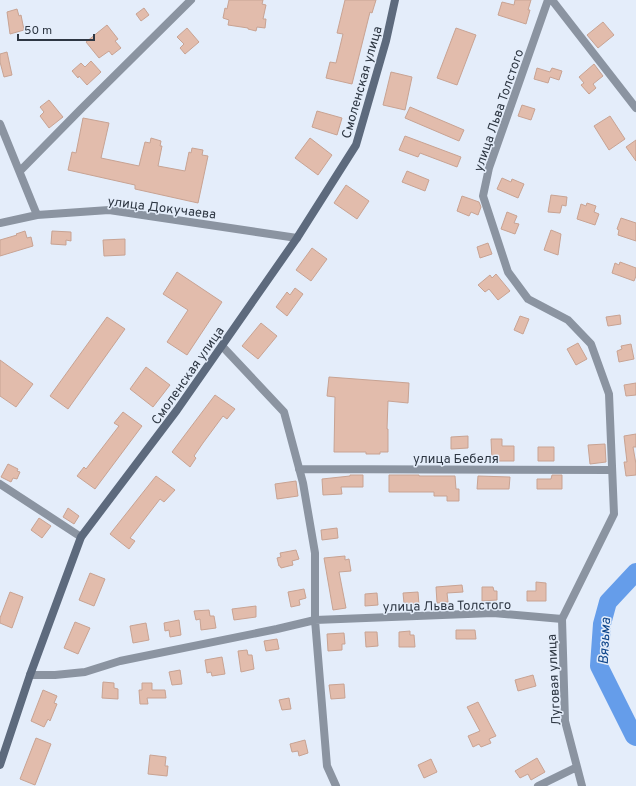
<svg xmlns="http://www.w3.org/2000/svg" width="636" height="786" font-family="Overpass,sans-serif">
<rect width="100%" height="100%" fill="#e4edfa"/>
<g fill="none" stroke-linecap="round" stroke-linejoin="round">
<path stroke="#659dea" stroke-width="18" d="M636 572 608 602 602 624 599 666 634 736 636 737"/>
</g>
<path fill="#e2bcac" stroke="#c8a393" d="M229 0H263L262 4 266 5 263 19H266L265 28 257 27 256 31 248 29V28L228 25 229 20 223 18 225 8 227 9Z
M345 0H376L372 13 370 12 352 84 326 78 330 62 336 63 343 34 337 33Z
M515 0H531L528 10H530L526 24 498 15 502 2 514 5Z
M144 8 149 15 141 21 136 14Z
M17 9 19 16 21 15 24 30 10 34 7 12Z
M603 22 614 35 598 48 587 35Z
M107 25 118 39 115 41 121 48 112 55 109 51 99 58 86 42Z
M187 28 199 42 185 54 180 48 184 44 177 37Z
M456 28 476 35 457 85 437 78Z
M7 52 12 75 4 77 0 62V54Z
M91 61 101 72 87 85 79 76 78 78 72 71 81 63 85 67Z
M594 64 603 76 593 84 596 88 589 94 581 85 584 83 579 77Z
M537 68 550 72 552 68 562 71 559 80 550 77 548 83 534 79Z
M391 72 412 77 405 110 383 105Z
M49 100 63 117 49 128 40 116 44 112 40 107Z
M522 105 535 109 531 120 518 116Z
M410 107 464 130 459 141 405 118Z
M317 111 342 118 337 135 312 127Z
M610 116 625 139 609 150 594 126Z
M83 118 109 123 101 158 139 166 145 142 150 143 151 138 161 141 160 146H162L158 166 185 171 189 152 191 153 192 148 203 150 202 155 208 156 198 203 135 189V185L68 170 72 152 76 153Z
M405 136 461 157 457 167 420 153 418 157 399 150Z
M310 138 332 155 318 175 295 158Z
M636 140V161L626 147Z
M407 171 429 180 425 191 402 182Z
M502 178 511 182 512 179 524 184 518 198 497 189Z
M346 185 369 201 357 219 334 203Z
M551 195 567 197 566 206 562 205 560 213 548 212Z
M462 196 479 202 481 207 478 215 471 212 469 216 457 211Z
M587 203 596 206 594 212 599 214 595 225 577 219 581 204 586 206Z
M507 212 517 216 514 223 519 224 515 234 501 229Z
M621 218 636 223V241L618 235 619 230 617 229Z
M551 230 561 234 558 255 544 250Z
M25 231 27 238 31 237 33 246 0 256V240L17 235 16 234Z
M52 231 71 232V241L66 240V245L51 244Z
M125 239V255L104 256 103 240Z
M488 243 492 254 480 258 477 247Z
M312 248 327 259 311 281 296 270Z
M620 262 636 268V276L634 281 612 273 615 263 619 265Z
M177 272 222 302 187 355 167 342 188 310 163 294Z
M496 274 510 291 498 300 489 289 485 292 478 285 490 275 492 278Z
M295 288 303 294 287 316 276 307 287 292 290 295Z
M620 315 621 324 608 326 606 317Z
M520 316 529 319 523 334 514 330Z
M107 317 125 329 68 409 50 396Z
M261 323 277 336 258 359 242 346Z
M578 343 587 359 576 365 567 349Z
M631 344 634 359 619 362 617 351 622 349 621 346Z
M0 360 33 384 16 407 0 396Z
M146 367 170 385 153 407 130 389Z
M329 377 409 383 408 403 388 401 387 429H388V452H380V454H366V452H334L335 397 327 396Z
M636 383V395L626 396 624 385Z
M215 395 235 409 227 419 223 416 203 443 194 456 196 458 190 467 172 452Z
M123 412 142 426 95 489 77 476 84 467 86 469 119 426 114 423Z
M636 434V447H633L636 464V475L626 476 624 462H627L624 436Z
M468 436V448L451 449V437Z
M491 439H502V446H514V461H492Z
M605 444 606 462 590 464 588 445Z
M538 447H554V461H538Z
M8 464 18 469 17 471 20 472 17 479 13 478 11 482 1 477Z
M350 475H363V487H341L342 494 323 495 322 479 350 476Z
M389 475H419V476H455L456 489H459V501H447V496H434V492H389Z
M552 475H562V489H537V479H551Z
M156 476 175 490 164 502 160 499 130 538 135 541 129 549 110 534Z
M478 476 510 477 509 489H477Z
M296 481 298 496 277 499 275 484Z
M68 508 79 516 74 524 63 517Z
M39 518 51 526 42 538 31 530Z
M337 528 338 538 322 540 321 530Z
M296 550 299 559 292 561 293 565 281 568 280 566H279L277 558 281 557 280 553Z
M345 556V560L349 559 351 571 339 572 346 608 333 610 324 558Z
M90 573 105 579 94 606 79 600Z
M536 582 546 583V601H527V591H536Z
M462 585 463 592 447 593 448 602 437 603 436 587Z
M482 587H493L494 591H497V600L482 601Z
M304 589 306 598 299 600 300 605 291 607 288 592Z
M10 592 23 597 12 628 0 623V618Z
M418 592 419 605H408V603H404L403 593Z
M377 593 378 605 365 606V594Z
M256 606V617L234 620 232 609Z
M209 610 210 616H214L216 628 201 630 200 619 196 620 194 611Z
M179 620 181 635 170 637 169 630 165 631 164 623Z
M75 622 90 628 78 654 64 648Z
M146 623 149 640 133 643 130 626Z
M456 630H475L476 639H456Z
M410 631V635H414L415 647H399V632Z
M365 632H377L378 646 366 647Z
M344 633 345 644H342V650L328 651 327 634Z
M277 639 279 649 266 651 264 641Z
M247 650 248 655H252L254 669 241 672 238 651Z
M222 657 225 674 212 676 211 672 207 673 205 660Z
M180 670 182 684 172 685 169 672Z
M533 675 536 686 518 691 515 680Z
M103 682 114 683V688L118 689V699L102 698Z
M142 683H152V690H165L166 698H147L148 704H140L139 690H142Z
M344 684 345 698 331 699 329 685Z
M43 690 57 696 54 703 57 704 50 721 48 719 44 727 31 721Z
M289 698 291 709 282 710 279 700Z
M478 702 496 736 489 739 491 743 481 747 479 744 473 747 468 736 480 731 467 707Z
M36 738 51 744 35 785 20 779Z
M305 740 308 753 299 756 298 751 292 752 290 744Z
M150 755 166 757 165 766H168L167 776 148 774Z
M537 758 545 772 531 780 528 774 520 778 515 771Z
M431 759 437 772 424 778 418 765Z"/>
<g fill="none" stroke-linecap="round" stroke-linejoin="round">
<path stroke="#8b94a1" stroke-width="8" d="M552 0 636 108
M0 124 37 215
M20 171 81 109 191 0
M0 223 37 215 109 210 297 238
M222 346 284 412 303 483 315 553V620L327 766 336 786
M299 469 612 470
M0 484 81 537
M562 619 565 721 582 786
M30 675H55L85 672 120 661 277 629 315 620 493 613 562 619 614 514 609 394 591 344 568 320 528 299 508 272 483 196 489 168 548 0
M538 786 577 767"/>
<path stroke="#5d6a7d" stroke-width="8" d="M0 765 30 675 81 537 177 410 297 238 356 145 386 41 395 0"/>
</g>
<g text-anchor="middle" stroke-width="3" stroke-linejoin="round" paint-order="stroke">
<g font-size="13" fill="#2e3743" stroke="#e4edfa">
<text transform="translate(361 82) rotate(-74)" y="5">Смоленская улица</text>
<text transform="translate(498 110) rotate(-71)" y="5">улица Льва Толстого</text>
<text transform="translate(162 207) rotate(7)" y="5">улица Докучаева</text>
<text transform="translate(187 375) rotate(-55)" y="5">Смоленская улица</text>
<text x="456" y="463">улица Бебеля</text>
<text transform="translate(447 605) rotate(-1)" y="5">улица Льва Толстого</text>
<text transform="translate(553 680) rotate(-93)" y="5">Луговая улица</text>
</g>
<g font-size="14" font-style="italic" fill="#0e458a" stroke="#e4edfa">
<text transform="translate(604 641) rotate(-87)" y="5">Вязьма</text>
</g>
</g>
<path d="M18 34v6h76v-6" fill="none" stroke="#2e3743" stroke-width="2"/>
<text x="24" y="34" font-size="12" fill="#2e3743" stroke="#e4edfa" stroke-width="3" paint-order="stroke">50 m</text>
</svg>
